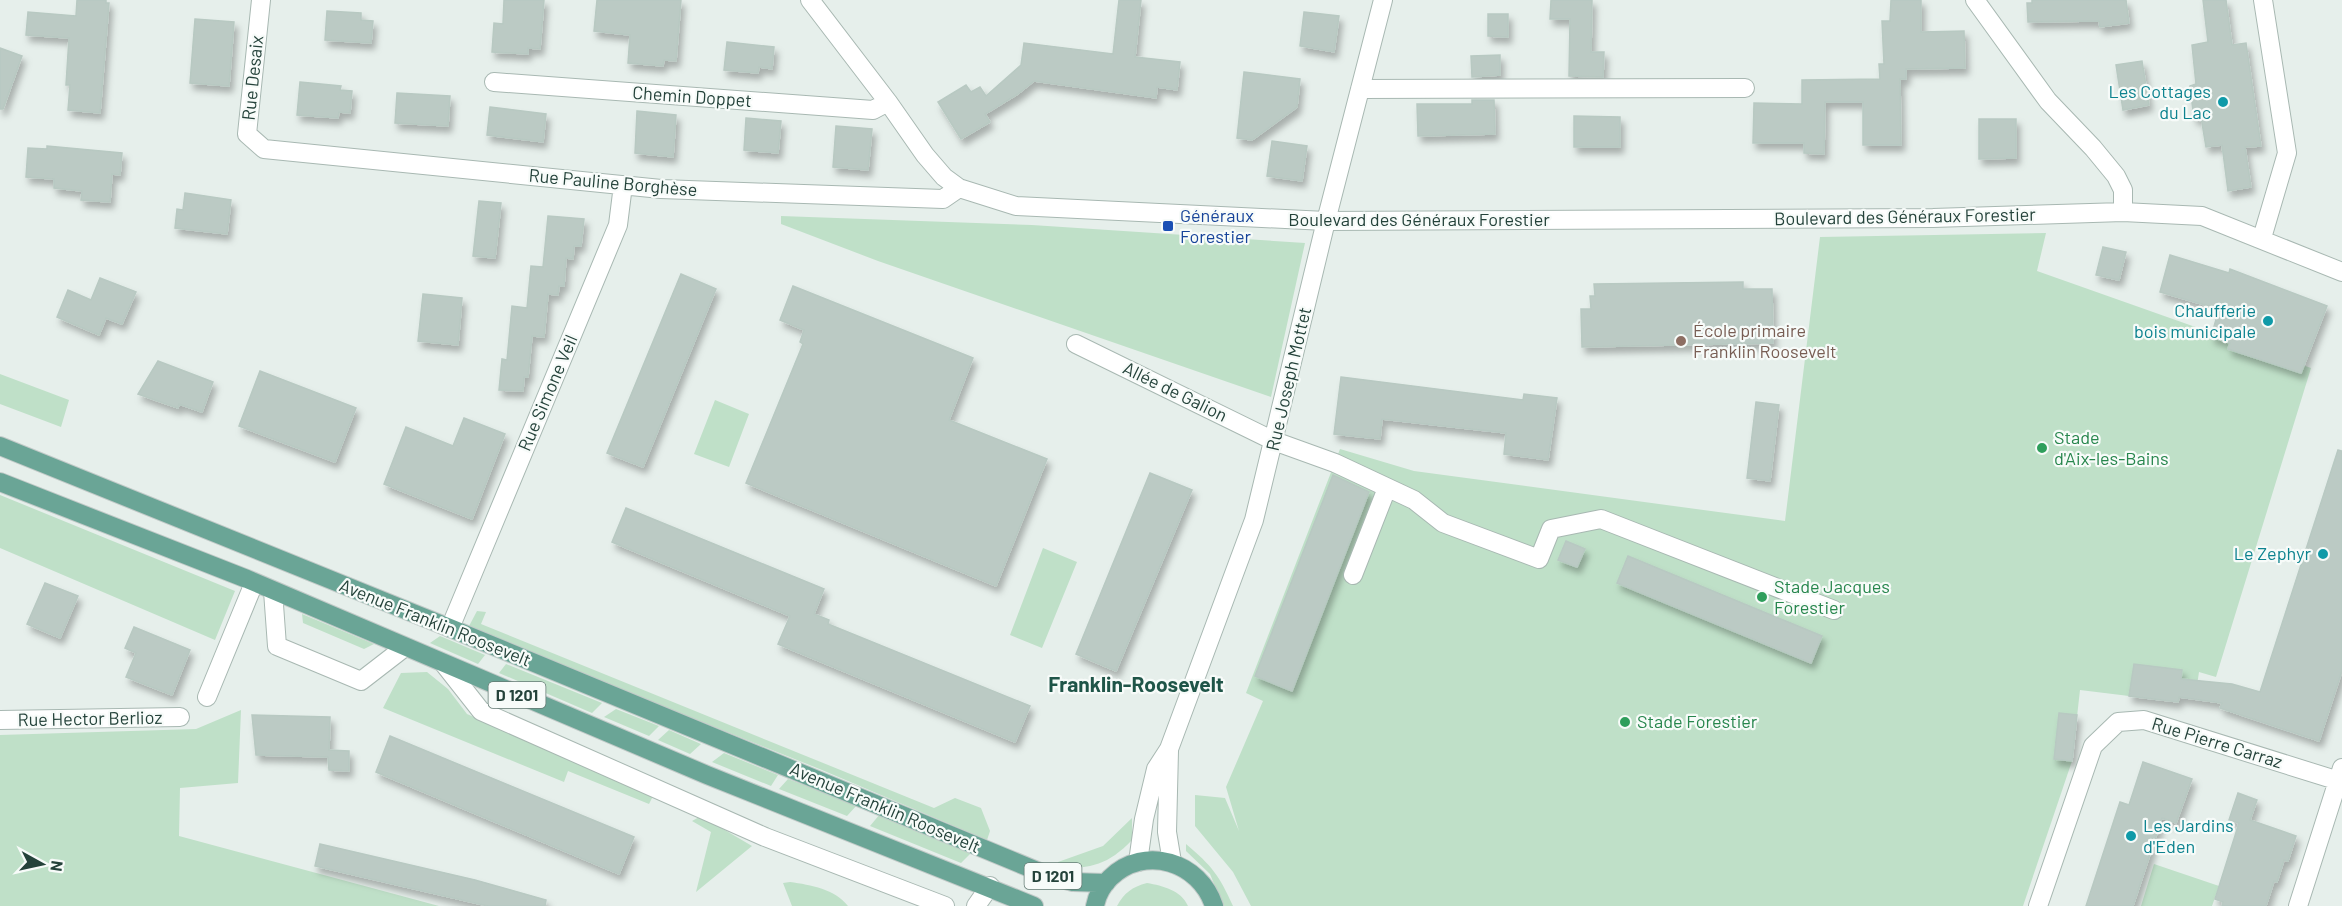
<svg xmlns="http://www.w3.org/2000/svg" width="2342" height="906" font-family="Barlow,sans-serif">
<defs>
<filter id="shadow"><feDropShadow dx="3.5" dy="6" stdDeviation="3" flood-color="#0004"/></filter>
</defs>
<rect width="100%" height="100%" fill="#e6efeb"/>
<path fill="#bfe0c8" d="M781 216 1032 225 1305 243 1271 397 878 261 781 224Z
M2046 233 2037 271 2311 368 2216 677 2199 672 2195 699 2180 697 2178 702 2080 690 2072 761 2023 906H1251L1233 872 1195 826V795L1225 798 1239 831 1226 787 1263 701 1246 693 1340 449 1414 471 1785 521 1820 237Z
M0 374 69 400 61 427 0 404Z
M715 400 749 414 729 467 694 454Z
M0 495 235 591 215 640 0 548Z
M1043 548 1077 562 1042 648 1010 635Z
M477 611 486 612 481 624 934 808 955 798 981 808 990 831 987 840 822 770 468 628Z
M302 614 374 644 364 649 303 623Z
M440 636 485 655 478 664 430 643Z
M506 664 602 703 592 713 499 673Z
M427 672 448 689 467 714 653 796 649 804 568 771 564 782 383 708 401 673Z
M616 709 659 726 649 736 604 717Z
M241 710 238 783 180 788 179 836 439 906H0V735L196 729Z
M669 730 701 744 690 754 658 740Z
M724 753 778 775 771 786 712 762Z
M788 779 857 805 847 816 779 789Z
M880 814 971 853 961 863 870 826Z
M701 816 752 846 696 892 711 832 692 821Z
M1132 818V840C1108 865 1092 868 1058 869V862L1103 846Z
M1186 844C1212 866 1219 875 1233 906H1223L1210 874 1186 851Z
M2154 864 2219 886 2212 906H2141Z
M790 882C811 885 835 889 848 906H792L783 883Z
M1147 883C1163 886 1181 890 1188 906H1117C1124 893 1132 887 1147 883Z"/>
<path fill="#bbcac4" stroke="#b8c9c2" stroke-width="1.5" filter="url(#shadow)" d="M77 0H106V3H109L100 113 68 110 70 85H66L69 38 26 35 28 12 76 16Z
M504 0H544L540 49 528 48V54L492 52 494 23 503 24Z
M597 0H681L676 61 664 60 663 66 628 63 630 35 594 31Z
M1119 0H1141L1135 57 1180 62 1177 90 1157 87 1156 98 1034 81 1018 94 985 114 990 122 961 139 938 102 966 85 971 92 980 87 986 96 1021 65 1024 43 1113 54Z
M1551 0H1592L1591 52H1604L1603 77 1569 76 1570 19H1550Z
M1891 0H1921V32L1964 31 1965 68 1906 69V79H1900L1901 145H1863V102H1825L1824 154 1804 153V143H1753L1754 103 1802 104V80L1880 79 1879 64H1884L1882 21H1890Z
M2032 0H2126L2129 23 2100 27 2099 21 2028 22 2027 3H2032Z
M2203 0H2226L2232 45 2246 43 2261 146 2245 147 2251 187 2228 191 2222 145 2206 147 2201 117 2194 119 2190 86 2196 84 2192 45 2208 42Z
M327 11 361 13V20L373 21 371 43 325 40Z
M1304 12 1339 16 1334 52 1300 46Z
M1488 14H1508V37L1488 36Z
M195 19 234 22 229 86 190 83Z
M727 42 774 47 772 69 759 67 758 73 724 70Z
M0 48 22 56 3 109H0Z
M1500 55V75L1472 77 1471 56Z
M2142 61 2149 105 2123 110 2116 65Z
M1244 72 1300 79 1297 107 1252 140 1237 138Z
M300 82 341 86 340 90 352 91 350 113 339 112 338 118 297 115Z
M397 93 450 96 448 126 395 123Z
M1472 100H1494L1495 134 1418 136 1417 104H1472Z
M490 107 546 114 543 142 487 135Z
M637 111 676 115 673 157 635 153Z
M1574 116 1620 117V147H1574Z
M746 118 781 121 778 153 744 150Z
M1979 119H2016V158L1979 159Z
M836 126 872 129 868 170 833 167Z
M1272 141 1307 146 1302 181 1267 176Z
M47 146 122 153 120 175 112 174 110 202 81 200 82 191 54 188V179L26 177 28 148 47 149Z
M185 193 231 200 227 234 175 228 177 209 183 210Z
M479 201 501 203 495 258 473 256Z
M548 216 584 219 581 246H574L573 259 566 258 564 286H559L558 295 548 294 544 337 532 336 528 377H524L523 391 499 390 502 359 507 360 512 306 527 308 531 266 543 267Z
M2103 247 2126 252 2119 280 2096 275Z
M2170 255 2229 273 2230 269 2327 306 2301 373 2228 349 2230 343 2211 337 2219 309 2160 292Z
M681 274 716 289 643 467 607 453Z
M100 278 136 292 122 324 106 318 99 335 57 317 68 290 91 300Z
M1743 282V289H1772L1773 343 1582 347 1581 309H1591L1590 296H1595L1594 284Z
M793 286 973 358 949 420 1047 459 996 586 746 483 803 344 800 342 804 330 780 320Z
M423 294 462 298 458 345 418 341Z
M158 361 213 382 202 412 179 404 178 408 138 394Z
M260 371 356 408 335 462 239 426Z
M1341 377 1523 400 1524 394 1557 398 1548 460 1504 454 1506 433 1382 419 1380 439 1334 434Z
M1756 402 1779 405 1770 481 1747 478Z
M464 418 505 434 472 519 384 484 406 427 453 446Z
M2338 450 2342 451V671L2319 741 2220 708 2222 703 2179 697 2178 702 2129 696 2134 664 2182 670 2181 679 2232 684 2260 692Z
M1150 473 1192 490 1116 671 1076 654Z
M1333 475 1369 492 1292 691 1255 676Z
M626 508 824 589 814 614 829 620 828 624 1030 706 1015 742 778 644 790 616 612 542Z
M1566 541 1585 549 1577 567 1558 560Z
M1628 556 1822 636 1811 663 1617 583Z
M45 583 78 596 60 638 27 624Z
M134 627 190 650 172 695 126 677 136 653 125 648Z
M2059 713 2077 715 2072 761 2054 759Z
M252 715 330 717 329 750 349 751V771L329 770 328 757 256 755Z
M390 736 634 837 619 874 376 772Z
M2143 762 2192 779 2176 823 2162 818 2133 906H2086L2120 802 2129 805Z
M2238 793 2257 800 2250 820 2296 836 2288 861 2284 860 2277 882 2274 881 2266 906H2222L2223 902 2215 899 2239 823 2229 820Z
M320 844 475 880 546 900 545 906H488L315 866Z"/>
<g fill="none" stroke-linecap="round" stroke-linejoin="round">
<g stroke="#a8b8b2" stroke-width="20">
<path id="minor" d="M261 0 247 134 264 149 661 189 943 199 959 188
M810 0 888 102 925 155 944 177 959 188 1016 206 1326 221 1933 218 2123 212 2202 216 2342 272
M1975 0 2048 101 2093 148 2116 176 2123 190V212
M494 82 873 110 888 102
M1360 89 1745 88
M2262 238 2287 153 2263 0
M1076 344 1274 441 1335 463 1414 500 1443 523 1539 559 1551 529 1601 519 1834 610
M1353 575 1387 488
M273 591 277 646 361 681 405 647
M450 628 618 225 623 185
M444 664 481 711 765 837 945 906
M207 697 254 583
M0 720 180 717
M1169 751 1167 832 1172 862
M1138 862 1144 819 1156 769 1169 749 1254 520 1326 221 1383 0
M976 906 990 886
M2038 906 2093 746 2118 722 2144 720 2342 782
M2298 906 2342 768"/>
</g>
<g stroke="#c2cac8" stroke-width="20">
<path id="major" d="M0 446 450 628 1047 875 1073 882 1106 883
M0 482 247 579 707 775 1034 906
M1095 906C1097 895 1102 886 1110 878 1145 844 1200 862 1214 906"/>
</g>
<use href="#minor" stroke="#fff" stroke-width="18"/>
<use href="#major" stroke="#6aa596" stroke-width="18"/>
</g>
<g fill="#0f9aa8" stroke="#f7fbf9" stroke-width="2">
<circle cx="2223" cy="102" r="6"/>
<circle cx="2268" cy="321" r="6"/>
<circle cx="2323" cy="554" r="6"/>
<circle cx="2131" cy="836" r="6"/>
</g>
<rect fill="#1a4fb4" stroke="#f7fbf9" stroke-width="2" x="1162" y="220" width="12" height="12" rx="3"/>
<circle fill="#8d6e63" stroke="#f7fbf9" stroke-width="2" cx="1681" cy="341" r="6"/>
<g fill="#2e9e5b" stroke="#f7fbf9" stroke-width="2">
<circle cx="2042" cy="448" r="6"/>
<circle cx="1762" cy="597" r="6"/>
<circle cx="1625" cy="722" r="6"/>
</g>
<g text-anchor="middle" stroke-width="4.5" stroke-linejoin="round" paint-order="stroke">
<g fill="#f7fbf9" stroke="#637a73" stroke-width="1.5">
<rect x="488.5" y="682" width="57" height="26" rx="4.5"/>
<rect x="1024.5" y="863" width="57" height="26" rx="4.5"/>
</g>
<g font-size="16" font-weight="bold" fill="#24423a">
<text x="517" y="701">D 1201</text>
<text x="1053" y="882">D 1201</text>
</g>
<g font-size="18" fill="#24423a" stroke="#f7fbf9">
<text transform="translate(253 78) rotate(-84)" y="6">Rue Desaix</text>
<text transform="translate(692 97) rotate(4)" y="6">Chemin Doppet</text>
<text transform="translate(613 183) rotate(5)" y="6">Rue Pauline Borghèse</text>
<text transform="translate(1905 217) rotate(-1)" y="6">Boulevard des Généraux Forestier</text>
<text x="1419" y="226">Boulevard des Généraux Forestier</text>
<text transform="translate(1289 379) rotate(-77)" y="6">Rue Joseph Mottet</text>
<text transform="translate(1175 392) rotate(26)" y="6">Allée de Galion</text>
<text transform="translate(548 393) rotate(-67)" y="6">Rue Simone Veil</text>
<text transform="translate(435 623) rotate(22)" y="6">Avenue Franklin Roosevelt</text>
<text transform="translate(90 719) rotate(-1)" y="6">Rue Hector Berlioz</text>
<text transform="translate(2217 743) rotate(17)" y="6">Rue Pierre Carraz</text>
<text transform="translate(885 808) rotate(23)" y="6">Avenue Franklin Roosevelt</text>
</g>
<g font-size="18" fill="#0d838f" stroke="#f7fbf9" text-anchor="end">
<text x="2211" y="98">Les Cottages<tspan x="2211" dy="21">du Lac</tspan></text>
<text x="2256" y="317">Chaufferie<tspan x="2256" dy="21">bois municipale</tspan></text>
<text x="2311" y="560">Le Zephyr</text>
<text x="2143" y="832" text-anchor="start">Les Jardins<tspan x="2143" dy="21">d'Eden</tspan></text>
</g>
<g font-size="18" fill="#164399" stroke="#f7fbf9" text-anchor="start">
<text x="1180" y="222">Généraux<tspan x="1180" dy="21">Forestier</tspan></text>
</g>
<g font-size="18" fill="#785e54" stroke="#f7fbf9" text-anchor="start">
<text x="1693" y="337">École primaire<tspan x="1693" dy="21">Franklin Roosevelt</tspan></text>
</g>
<g font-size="18" fill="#27864d" stroke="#f7fbf9" text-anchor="start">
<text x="2054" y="444">Stade<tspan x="2054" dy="21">d'Aix-les-Bains</tspan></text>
<text x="1774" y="593">Stade Jacques<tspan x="1774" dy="21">Forestier</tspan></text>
<text x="1637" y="728">Stade Forestier</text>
</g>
<g font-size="21" font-weight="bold" fill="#1f5548" stroke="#f7fbf9">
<text x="1136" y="692">Franklin-Roosevelt</text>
</g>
</g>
<g transform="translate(42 864) rotate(98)" stroke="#f7fbf9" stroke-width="4.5" paint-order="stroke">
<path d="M0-4.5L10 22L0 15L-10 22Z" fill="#24423a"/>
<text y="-9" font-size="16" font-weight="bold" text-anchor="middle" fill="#24423a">N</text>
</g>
</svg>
